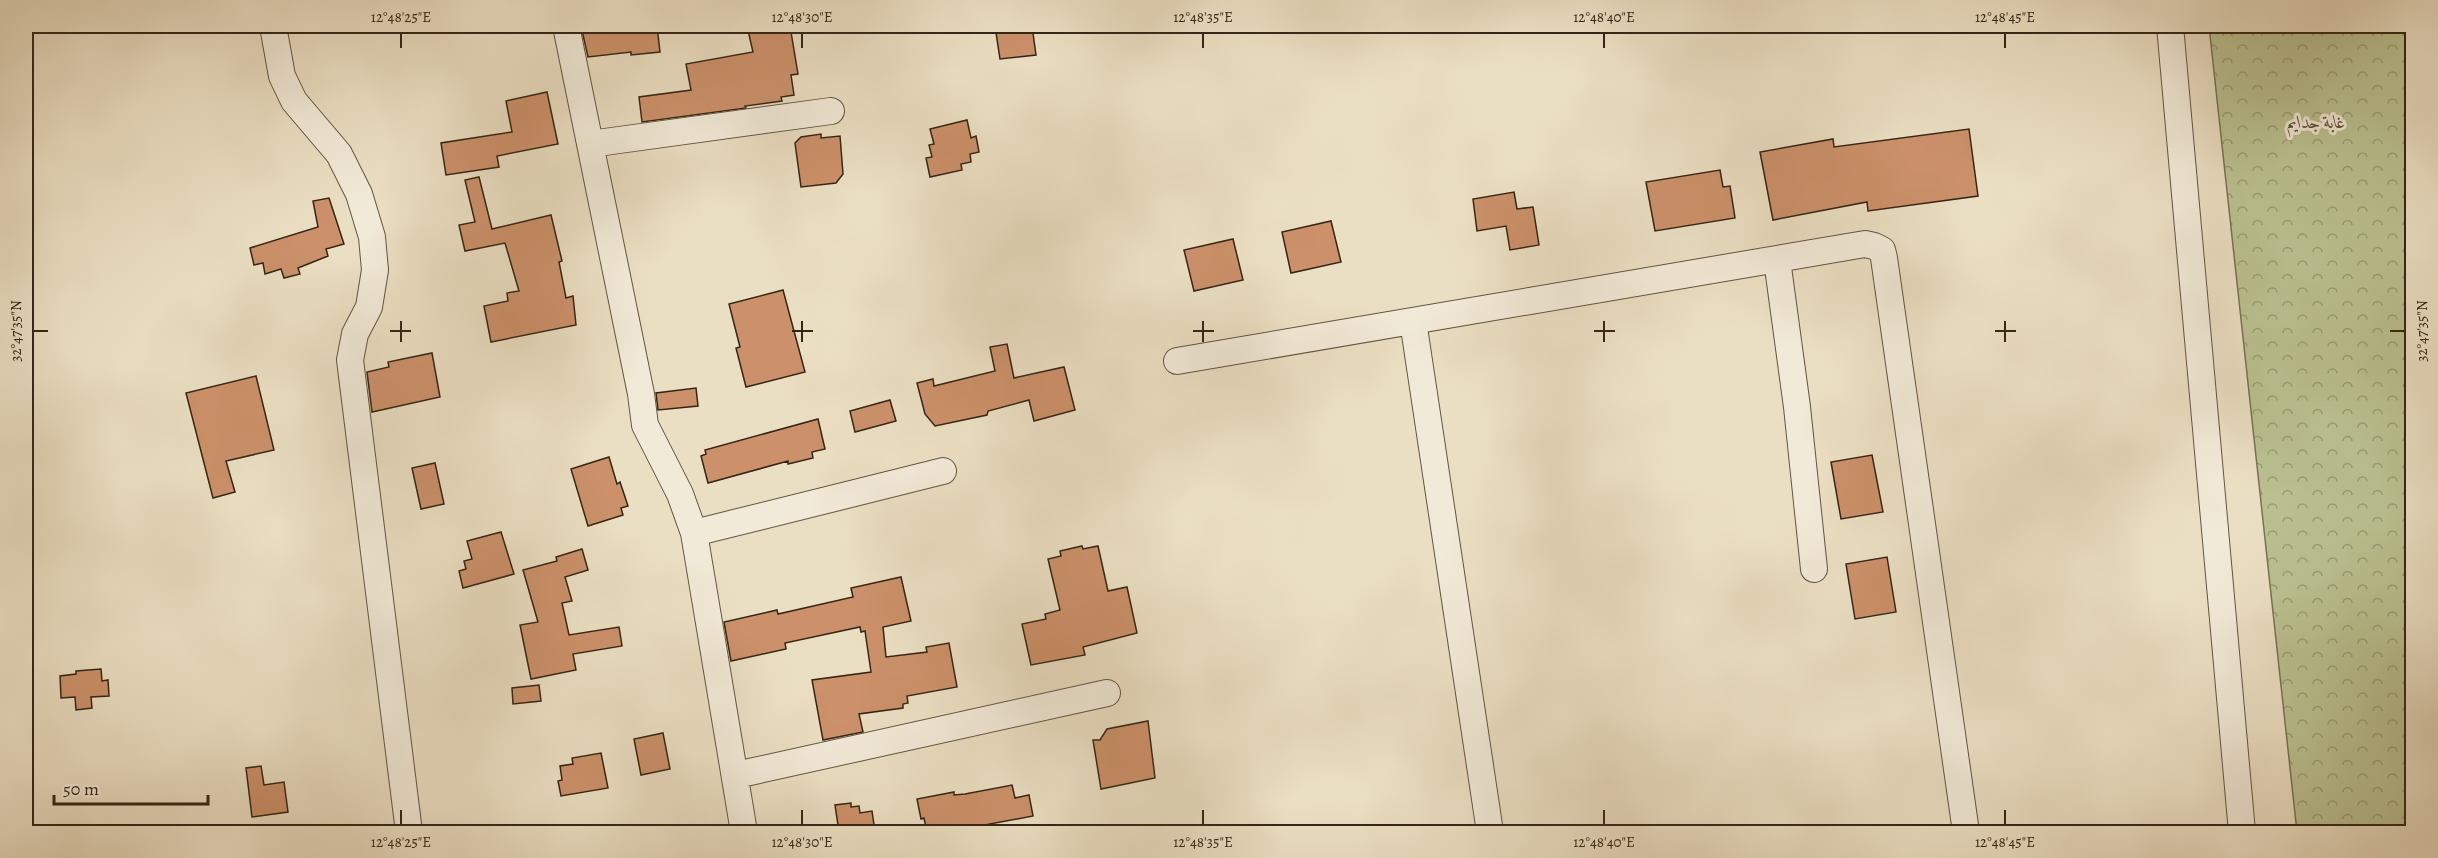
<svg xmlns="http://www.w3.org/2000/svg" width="2438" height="858" font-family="Alegreya,Amiri,serif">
<defs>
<pattern id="forest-crowns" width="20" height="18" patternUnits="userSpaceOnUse" patternTransform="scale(1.5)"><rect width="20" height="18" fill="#bbc191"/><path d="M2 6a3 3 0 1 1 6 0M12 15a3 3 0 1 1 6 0" fill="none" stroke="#999d75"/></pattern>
</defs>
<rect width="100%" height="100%" fill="#ebdfc3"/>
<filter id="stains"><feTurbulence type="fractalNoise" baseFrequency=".00333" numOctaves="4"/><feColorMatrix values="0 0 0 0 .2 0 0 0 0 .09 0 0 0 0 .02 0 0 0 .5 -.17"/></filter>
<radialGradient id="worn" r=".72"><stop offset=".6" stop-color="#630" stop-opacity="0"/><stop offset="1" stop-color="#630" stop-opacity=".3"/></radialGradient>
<path fill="url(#forest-crowns)" stroke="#787354" stroke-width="1.5" d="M2209 26H2412V832H2297Z"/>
<path fill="#cc916a" stroke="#342516" stroke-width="1.5" d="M581 26H657L660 52 631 55V52L588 57Z
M747 26H790L798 74 791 75 794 95 781 97 782 101 745 106 746 108 642 122 639 97 691 90 686 64 753 52Z
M995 26H1032L1036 55 1000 59Z
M547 92 558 144 497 156 499 167 446 175 441 143 512 132 506 101Z
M967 120 971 138 976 136 979 152 970 154 971 162 961 164 962 170 930 177 926 158 932 157 929 145 934 144 930 129Z
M1969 129 1978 196 1868 211 1867 202 1773 220 1760 152 1833 139 1834 147Z
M821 134V138L840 136 843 174 836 183 801 187 795 143 801 137Z
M1720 170 1723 187 1730 186 1735 218 1655 231 1646 182Z
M479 177 492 229 551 215 562 261 559 262 566 298 573 296 576 325 491 342 484 306 508 301 507 293 519 291 505 243 465 251 459 225 475 222 465 180Z
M1514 192 1517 209 1533 207 1539 245 1510 250 1506 226 1477 231 1473 199Z
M329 198 344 244 326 249 328 256 298 268 300 274 284 278 281 269 265 274 263 263 254 265 250 248 318 227 313 201Z
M1331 221 1341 262 1291 273 1282 232Z
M1233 239 1243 280 1194 291 1184 250Z
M783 290 805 372 746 387 736 348 740 347 729 304Z
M1007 344 1014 378 1064 367 1075 410 1034 421 1029 400 988 411 987 415 935 426 925 414 917 383 933 379 934 386 995 371 990 347Z
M432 353 440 397 372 412 367 372 389 367 388 362Z
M256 376 274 450 226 461 235 492 213 498 186 393Z
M696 388 698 406 658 410 656 393Z
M890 400 896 421 855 432 850 411Z
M818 419 825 449 812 452 813 458 788 464V461L708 483 701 456 706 454 705 450Z
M1872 455 1883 512 1841 519 1831 462Z
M609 457 617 484 620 482 628 506 621 508 623 515 588 526 571 469Z
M435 463 444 504 421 509 412 468Z
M501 532 514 574 463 588 459 571 466 569 464 561 472 559 467 541Z
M1082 546 1083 549 1098 546 1108 591 1127 587 1137 633 1083 647 1085 655 1031 665 1022 624 1046 619 1045 614 1060 610 1048 559 1061 556 1060 551Z
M582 549 588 570 565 577 572 601 562 603 569 635 619 627 622 646 573 654 576 670 531 679 520 625 538 622 523 570 557 561 556 557Z
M1887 557 1896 612 1855 619 1846 564Z
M901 577 911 621 883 627 886 657 927 652 926 647 949 643 957 687 907 696 908 703 903 704V708L859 714 863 732 823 740 812 680 871 672 865 631 861 632 860 627 785 643 786 649 731 661 724 622 777 610 778 614 853 597 851 588Z
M101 669 102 681 108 680 109 696 91 697 92 708 76 710 75 697 61 698 60 676 76 674V671Z
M539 685 541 701 513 704 512 688Z
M1148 721 1155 778 1101 789 1093 740H1100L1107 729Z
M663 733 670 769 641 775 634 739Z
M601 753 608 788 561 796 558 781 562 780 560 766 573 764 572 758Z
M261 766 264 785 284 782 288 812 252 817 246 768Z
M1012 785 1015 798 1029 795 1033 816 963 829 964 832H927L924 818 921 819 917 799 954 792V795L965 794Z
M851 803V807L859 806 860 813 872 811 875 832H839L835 805Z"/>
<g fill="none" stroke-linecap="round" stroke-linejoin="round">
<g stroke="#625441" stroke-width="28">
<path id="minor" d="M273 26 282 76 294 101 339 154 359 194 372 237 375 270 369 307 355 334 350 360 409 832
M566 26 641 394 645 425 680 494 694 533 744 832
M2170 26 2242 832
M590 144 831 111
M1777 260 1797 407 1814 569
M1413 321 1490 832
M1177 361 1865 244 1874 246 1882 250 1884 258 1966 832
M694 533 943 471
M736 775 1107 693"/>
</g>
<use href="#minor" stroke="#f2ead8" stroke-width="26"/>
</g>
<path fill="none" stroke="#342516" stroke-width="2" d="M401 33V48M802 33V48M1203 33V48M1604 33V48M2005 33V48M401 321V342M802 321V342M1203 321V342M1604 321V342M2005 321V342M33 331H48M390 331H411M792 331H813M1193 331H1214M1594 331H1615M1995 331H2016M2390 331H2405M401 810V825M802 810V825M1203 810V825M1604 810V825M2005 810V825"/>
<g text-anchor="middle" stroke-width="6" stroke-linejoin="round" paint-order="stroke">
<g font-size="18" font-style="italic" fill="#564c35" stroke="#f2ead8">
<text x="2316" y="128">غابة جدايم</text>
</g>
</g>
<rect width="2438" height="858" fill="none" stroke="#ebdfc3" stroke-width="66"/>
<path d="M54 795v9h154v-9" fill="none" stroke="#342516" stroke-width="3"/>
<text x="63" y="795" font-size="18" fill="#342516" stroke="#f2ead8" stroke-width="4.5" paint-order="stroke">50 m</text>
<rect x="33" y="33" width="2372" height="792" fill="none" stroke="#342516" stroke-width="2"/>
<g font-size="15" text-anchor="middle" fill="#342516">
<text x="401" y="22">12°48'25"E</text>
<text x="802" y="22">12°48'30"E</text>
<text x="1203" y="22">12°48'35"E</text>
<text x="1604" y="22">12°48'40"E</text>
<text x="2005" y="22">12°48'45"E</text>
<text transform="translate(16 331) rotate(-90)" y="5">32°47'35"N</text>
<text transform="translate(2422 331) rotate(-90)" y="5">32°47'35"N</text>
<text x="401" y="847">12°48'25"E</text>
<text x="802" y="847">12°48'30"E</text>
<text x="1203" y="847">12°48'35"E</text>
<text x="1604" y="847">12°48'40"E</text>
<text x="2005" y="847">12°48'45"E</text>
</g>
<rect width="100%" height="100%" filter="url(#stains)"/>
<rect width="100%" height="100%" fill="url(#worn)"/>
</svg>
